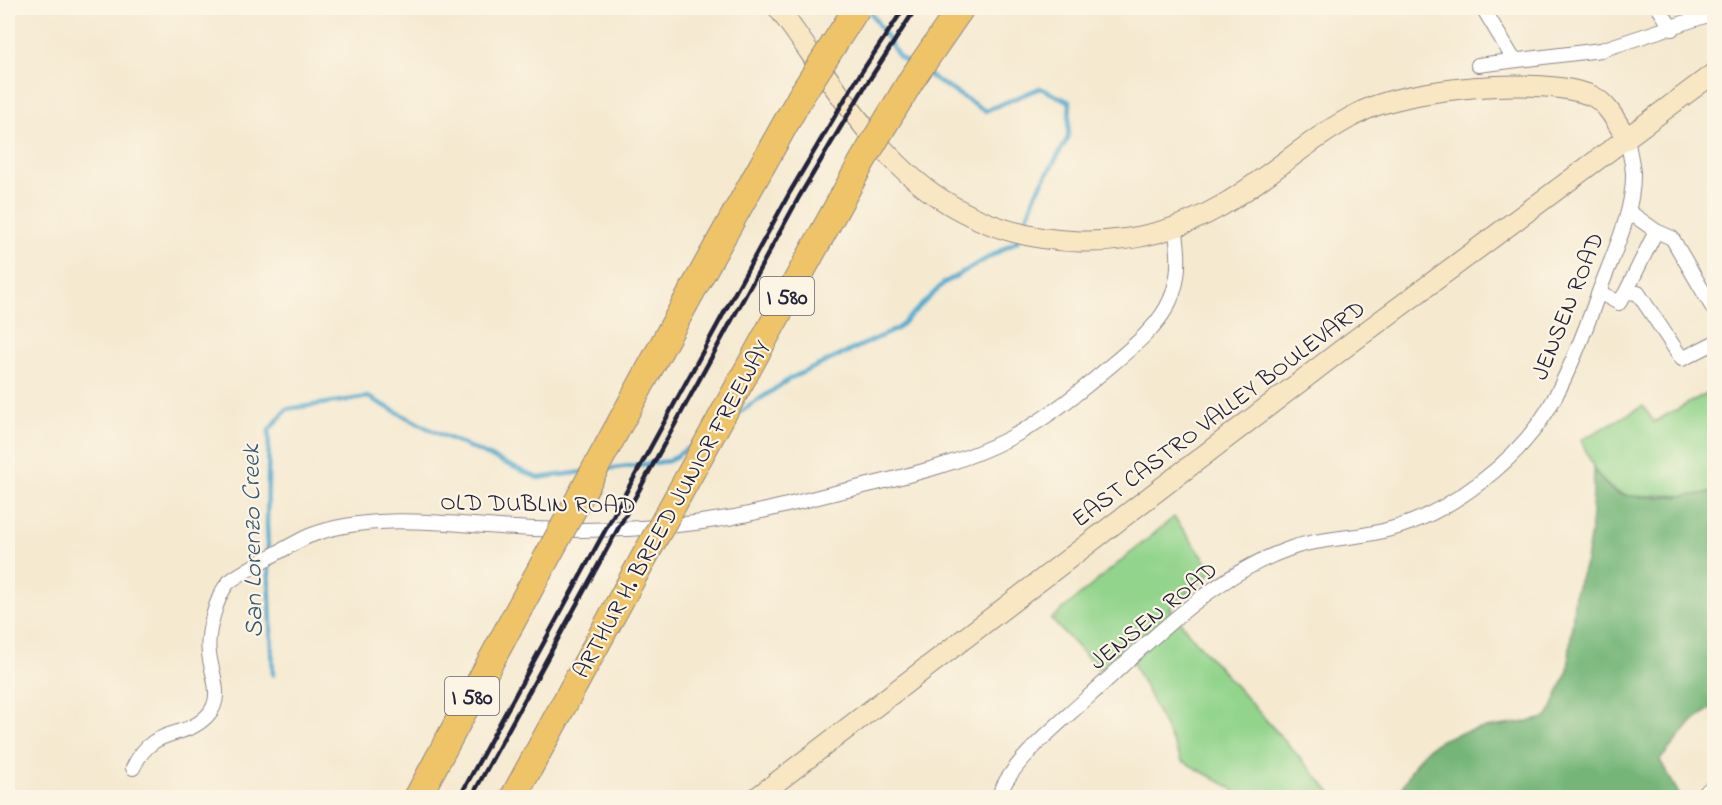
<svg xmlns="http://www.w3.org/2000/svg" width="1722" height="805" font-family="'Indie Flower',sans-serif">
<rect width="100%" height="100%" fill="#fcf5e5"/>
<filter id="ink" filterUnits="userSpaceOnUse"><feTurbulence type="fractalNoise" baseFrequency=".0167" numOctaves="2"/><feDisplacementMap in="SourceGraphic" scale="12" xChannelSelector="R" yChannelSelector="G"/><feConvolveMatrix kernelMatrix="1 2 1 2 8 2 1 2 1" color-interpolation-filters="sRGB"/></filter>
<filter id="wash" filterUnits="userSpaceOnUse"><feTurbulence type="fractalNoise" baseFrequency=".008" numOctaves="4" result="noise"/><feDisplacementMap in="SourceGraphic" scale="24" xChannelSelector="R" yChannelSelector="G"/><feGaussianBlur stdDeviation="1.35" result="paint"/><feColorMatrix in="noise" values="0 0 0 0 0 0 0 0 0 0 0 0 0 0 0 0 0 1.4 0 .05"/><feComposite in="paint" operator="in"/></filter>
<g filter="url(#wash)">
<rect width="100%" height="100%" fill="#f5e9d0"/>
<path fill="#92d48c" stroke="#5a7b64" stroke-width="1.5" d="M1714 389V490C1699 499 1680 495 1664 495 1654 494 1645 498 1636 497 1602 493 1593 468 1581 440L1643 406 1654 422Z
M1174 517 1213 571 1170 608 1191 636 1335 797H1239L1230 787 1182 761 1126 649 1099 670 1051 619Z"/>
<path fill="#75b678" stroke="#4c6c5a" stroke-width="1.5" d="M1594 470C1600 477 1608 490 1616 493 1632 499 1701 498 1714 490V706L1692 722 1660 760 1680 796 1397 797C1404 784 1411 769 1420 757 1446 723 1511 729 1548 717L1568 670 1575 593 1586 561 1591 531Z"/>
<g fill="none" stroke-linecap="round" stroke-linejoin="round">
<path stroke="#51a9ce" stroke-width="4.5" d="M868 8 899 57 913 66
M925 73 985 111 1040 88 1070 102 1068 138 1035 195 1023 229
M733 417 791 378 897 329 944 283 1019 240
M606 469 669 461 694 444
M273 675 267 524 269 430 287 409 368 397 433 431 538 478 583 472"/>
</g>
</g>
<g filter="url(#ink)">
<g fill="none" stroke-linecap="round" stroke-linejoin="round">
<g stroke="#8c8686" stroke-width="16">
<path id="minor" d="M1483 8 1514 60
M1659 8 1672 29
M1478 65 1601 50 1714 13
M1628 211 1656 231 1672 238 1714 310
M1599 292 1619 303 1626 292 1638 293 1682 359 1714 343
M1626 292 1656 231
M133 768C153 724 183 741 207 716 225 698 211 674 209 653 206 635 216 597 228 583 236 575 296 542 309 536 375 509 465 527 535 529 599 532 665 529 728 518 769 511 811 498 852 489 906 476 960 464 1010 438 1043 421 1075 396 1103 372 1156 327 1189 304 1175 228
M998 798C1010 762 1059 724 1086 699 1146 645 1209 578 1286 550 1317 538 1351 539 1383 531 1448 516 1522 459 1554 399 1571 367 1584 334 1596 300 1610 260 1634 215 1633 173 1632 161 1629 150 1627 139
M1700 798 1714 785"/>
</g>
<g stroke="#8c8686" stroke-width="22">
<path id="secondary" d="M778 8C826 72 873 156 941 199 1024 253 1135 256 1221 206 1269 178 1309 138 1359 113 1406 88 1543 75 1592 96 1608 103 1618 125 1627 139
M756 798 1348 345 1714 73"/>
</g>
<g stroke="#8c8686" stroke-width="28">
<path id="motorway" d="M686 302 802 94
M417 798 527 594
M513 798 625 592"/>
</g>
<use href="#minor" stroke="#fff" stroke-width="14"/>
<use href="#secondary" stroke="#f9e7c3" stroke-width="20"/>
<use href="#motorway" stroke="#efc469" stroke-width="26"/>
<path stroke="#22223b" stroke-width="4.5" d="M459 798 790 192 855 82 904 8
M471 798 799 197 864 88 916 8"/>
<g stroke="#8c8686" stroke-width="28" stroke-linecap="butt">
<path id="motorway-bridge" d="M802 94 857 8
M625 592 863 160 912 79 961 8
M527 594 686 302"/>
</g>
<use href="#motorway-bridge" stroke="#efc469" stroke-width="26"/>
</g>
</g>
<g text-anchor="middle" stroke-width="4.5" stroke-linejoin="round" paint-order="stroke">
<g fill="#fcf5e5" stroke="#63616e" stroke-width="1.5">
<rect x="760" y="277" width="54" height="38" rx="4.5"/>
<rect x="445" y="677" width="54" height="38" rx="4.5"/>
</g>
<g font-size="22" font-weight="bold" fill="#22223b">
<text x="787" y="304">I 580</text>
<text x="472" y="704">I 580</text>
</g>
<g font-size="24" fill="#22223b" stroke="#fcf5e5">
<text transform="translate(1567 306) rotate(-68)" y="8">JENSEN ROAD</text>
<text transform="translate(1218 413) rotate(-37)" y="8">EAST CASTRO VALLEY BOULEVARD</text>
<text transform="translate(538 503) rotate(1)" y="8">OLD DUBLIN ROAD</text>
<text transform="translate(671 509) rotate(-61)" y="8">ARTHUR H. BREED JUNIOR FREEWAY</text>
<text transform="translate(1153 615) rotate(-39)" y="8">JENSEN ROAD</text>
</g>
<g font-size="26" font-style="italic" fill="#355876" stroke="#fcf5e5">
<text transform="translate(251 541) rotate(-91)" y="9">San Lorenzo Creek</text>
</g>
</g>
<rect width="1722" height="805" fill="none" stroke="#fcf5e5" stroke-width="30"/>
</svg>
